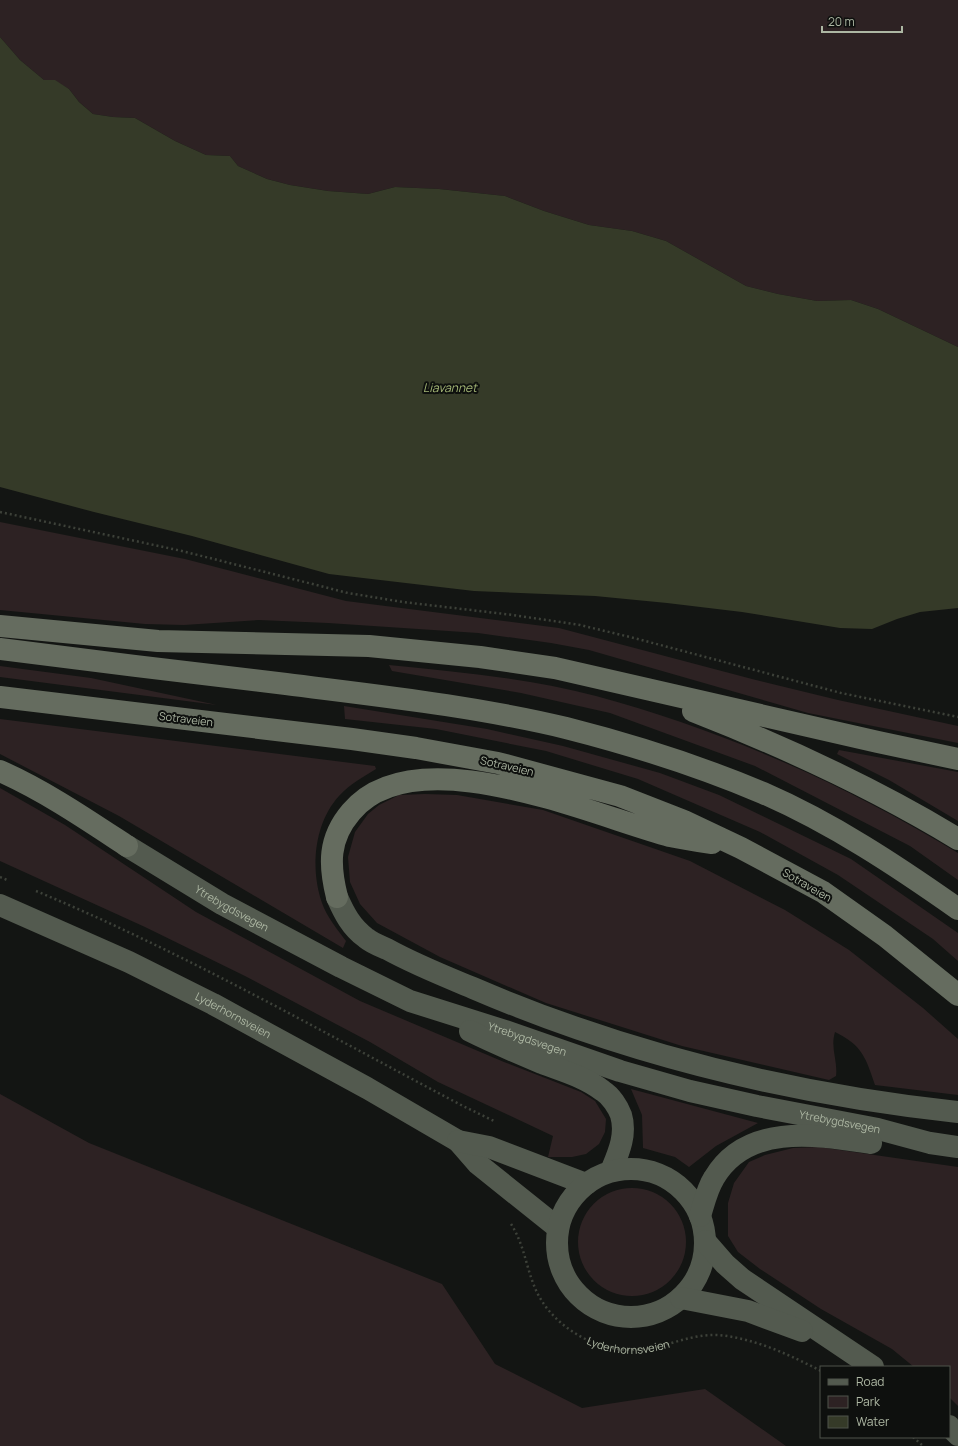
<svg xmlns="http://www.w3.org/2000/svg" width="958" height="1446" font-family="Manrope,sans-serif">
<rect width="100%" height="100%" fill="#131513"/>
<path fill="#2d2223" d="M0 0H958V347L878 309 851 300 817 301 778 294 746 286 666 241 632 231 589 225 544 211 505 196 439 189 395 187 368 194 328 191 290 185 267 179 238 166 230 156 206 155 175 141 135 118 113 117 93 114 79 102 69 89 55 81 44 80 20 60 0 37Z
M0 522 185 559 346 601 559 628 752 679 838 700 958 726V743L808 713 589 650 551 643 478 633 328 623 259 620 184 625 145 624 0 610Z
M389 665C458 672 529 678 596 696 723 730 846 785 958 853V880L910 846 755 766 610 713 521 693 392 671Z
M0 666 91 678 217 705 0 677Z
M344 706 487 729 563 746 660 773 719 795 851 859 958 933V961L933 939 838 875 760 832 638 779 546 751 436 729 345 719Z
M0 719 375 766 376 769C363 777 350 784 339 796 314 823 310 869 322 903 327 917 337 929 346 941L343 948 119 816 0 754Z
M839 750 958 772V821L889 780 837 754Z
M0 788 65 825 196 912 360 1001 504 1062 581 1092 595 1101 606 1119 605 1132 599 1144 586 1154 572 1157H548L553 1136 438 1082 370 1042 245 976 145 927 0 861Z
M425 794 457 795 543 810 690 861 785 910 849 950 923 1008 958 1039V1095L875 1085C866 1058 862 1045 835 1032 830 1048 838 1061 836 1076L829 1080 682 1046 546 1003 440 957 377 923 360 904 350 882 348 857 355 832 368 814 379 805 399 795Z
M631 1089 758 1123 716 1146 689 1167 675 1157 643 1148 642 1115Z
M0 1094 89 1143 442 1284 495 1364 582 1408 705 1389 786 1446H0Z
M819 1147 958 1167V1406L949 1397V1367H914L892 1349 821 1309 760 1269 738 1252 728 1236V1203L734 1183 749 1162 765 1155 793 1148Z
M578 1242a54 54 0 1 1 108 0a54 54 0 1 1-108 0Z"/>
<path fill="#353a28" d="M0 37 20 60 44 80H55L69 89 79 102 93 114 113 117 135 118 175 141 206 155 230 156 238 166 267 179 290 185 328 191 368 194 395 187 439 189 505 196 544 211 589 225 632 231 666 241 746 286 778 294 817 301 851 300 878 309 958 347V608L920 612 897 619 872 629 840 628 742 612 667 603 595 596 474 591 329 574 192 536 94 512 0 487Z"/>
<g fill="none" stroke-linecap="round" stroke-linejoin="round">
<g stroke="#3d4139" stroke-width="2.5" stroke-dasharray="2 3" stroke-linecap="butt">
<path d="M0 512 182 551 348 593 403 602 513 615 580 625 634 638 841 693 958 717"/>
<path d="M0 877 7 880"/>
<path d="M36 891C183 952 322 1032 463 1106L494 1121"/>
<path id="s1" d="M511 1224C528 1250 526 1281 546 1307 570 1338 611 1356 650 1348 674 1344 693 1334 718 1335 754 1338 790 1355 821 1371"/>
<path d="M913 1437 923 1446"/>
</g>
<g stroke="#535a4f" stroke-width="22">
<path id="s2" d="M127 846 222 904 341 967 410 1001 505 1031 620 1071 690 1091 757 1106 878 1129 930 1143 958 1147"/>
<path d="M337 897C344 913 351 927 366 938 372 943 380 946 387 949 414 964 444 976 473 988 627 1054 791 1094 958 1112"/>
<path id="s3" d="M0 905 129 962 213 1004 367 1088 458 1141 478 1164 558 1228"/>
<path d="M470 1031C494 1043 518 1053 542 1063 563 1071 585 1077 603 1091 611 1096 618 1107 621 1115 627 1135 618 1154 611 1171"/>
<path d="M458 1141 489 1147 586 1184"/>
<circle cx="631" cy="1243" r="74"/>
<path d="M700 1216C704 1203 707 1189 714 1178 747 1122 818 1135 871 1143"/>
<path d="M705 1241 725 1264 742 1279 873 1367"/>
<path d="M681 1298 748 1311 802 1331"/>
<path d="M949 1426 958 1435"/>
</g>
<path stroke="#656c5f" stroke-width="22" d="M0 626 158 641 369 646 480 657 555 668 878 742 958 759
M0 649C95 661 191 673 286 684 380 696 474 706 566 728 633 745 699 766 763 793 832 823 897 866 958 909
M0 697 352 739 416 748 498 763 620 796 684 821 741 848 823 892 885 936 958 995
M693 711C785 747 874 788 958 839
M0 771C45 791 86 819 127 846
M337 897C329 865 328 839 351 812 415 735 591 815 670 836 684 839 698 841 712 843"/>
</g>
<g text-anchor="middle" stroke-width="4" stroke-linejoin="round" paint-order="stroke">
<g font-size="11" fill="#adb7a3" stroke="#0e100e">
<text transform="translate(186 719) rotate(7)" y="4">Sotraveien</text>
<text transform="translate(507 766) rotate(13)" y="4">Sotraveien</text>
<text transform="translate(807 885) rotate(30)" y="4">Sotraveien</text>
<text dy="4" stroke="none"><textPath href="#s2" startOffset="122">Ytrebygdsvegen</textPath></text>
<text dy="4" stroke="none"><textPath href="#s3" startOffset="258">Lyderhornsveien</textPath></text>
<text dy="4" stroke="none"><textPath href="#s2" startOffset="446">Ytrebygdsvegen</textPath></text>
<text dy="4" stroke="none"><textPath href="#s2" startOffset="770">Ytrebygdsvegen</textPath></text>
<text dy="4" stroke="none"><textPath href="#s1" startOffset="186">Lyderhornsveien</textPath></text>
</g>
<g font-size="12" font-style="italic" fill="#a4b676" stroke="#0e100e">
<text x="450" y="392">Liavannet</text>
</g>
</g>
<rect x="820" y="1366" width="130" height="72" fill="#0e100e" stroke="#4e534a"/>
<rect x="828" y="1379" width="20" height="6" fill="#535a4f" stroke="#4e534a"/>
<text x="856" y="1386" font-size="12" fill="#adb7a3">Road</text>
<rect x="828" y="1396" width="20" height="12" fill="#2d2223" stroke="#4e534a"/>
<text x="856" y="1406" font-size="12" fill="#adb7a3">Park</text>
<rect x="828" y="1416" width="20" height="12" fill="#353a28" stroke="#4e534a"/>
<text x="856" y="1426" font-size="12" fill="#adb7a3">Water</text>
<path d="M822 26v6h80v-6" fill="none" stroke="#adb7a3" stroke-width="2"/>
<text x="828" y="26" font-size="12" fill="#adb7a3" stroke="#0e100e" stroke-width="3" paint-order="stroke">20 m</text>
</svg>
